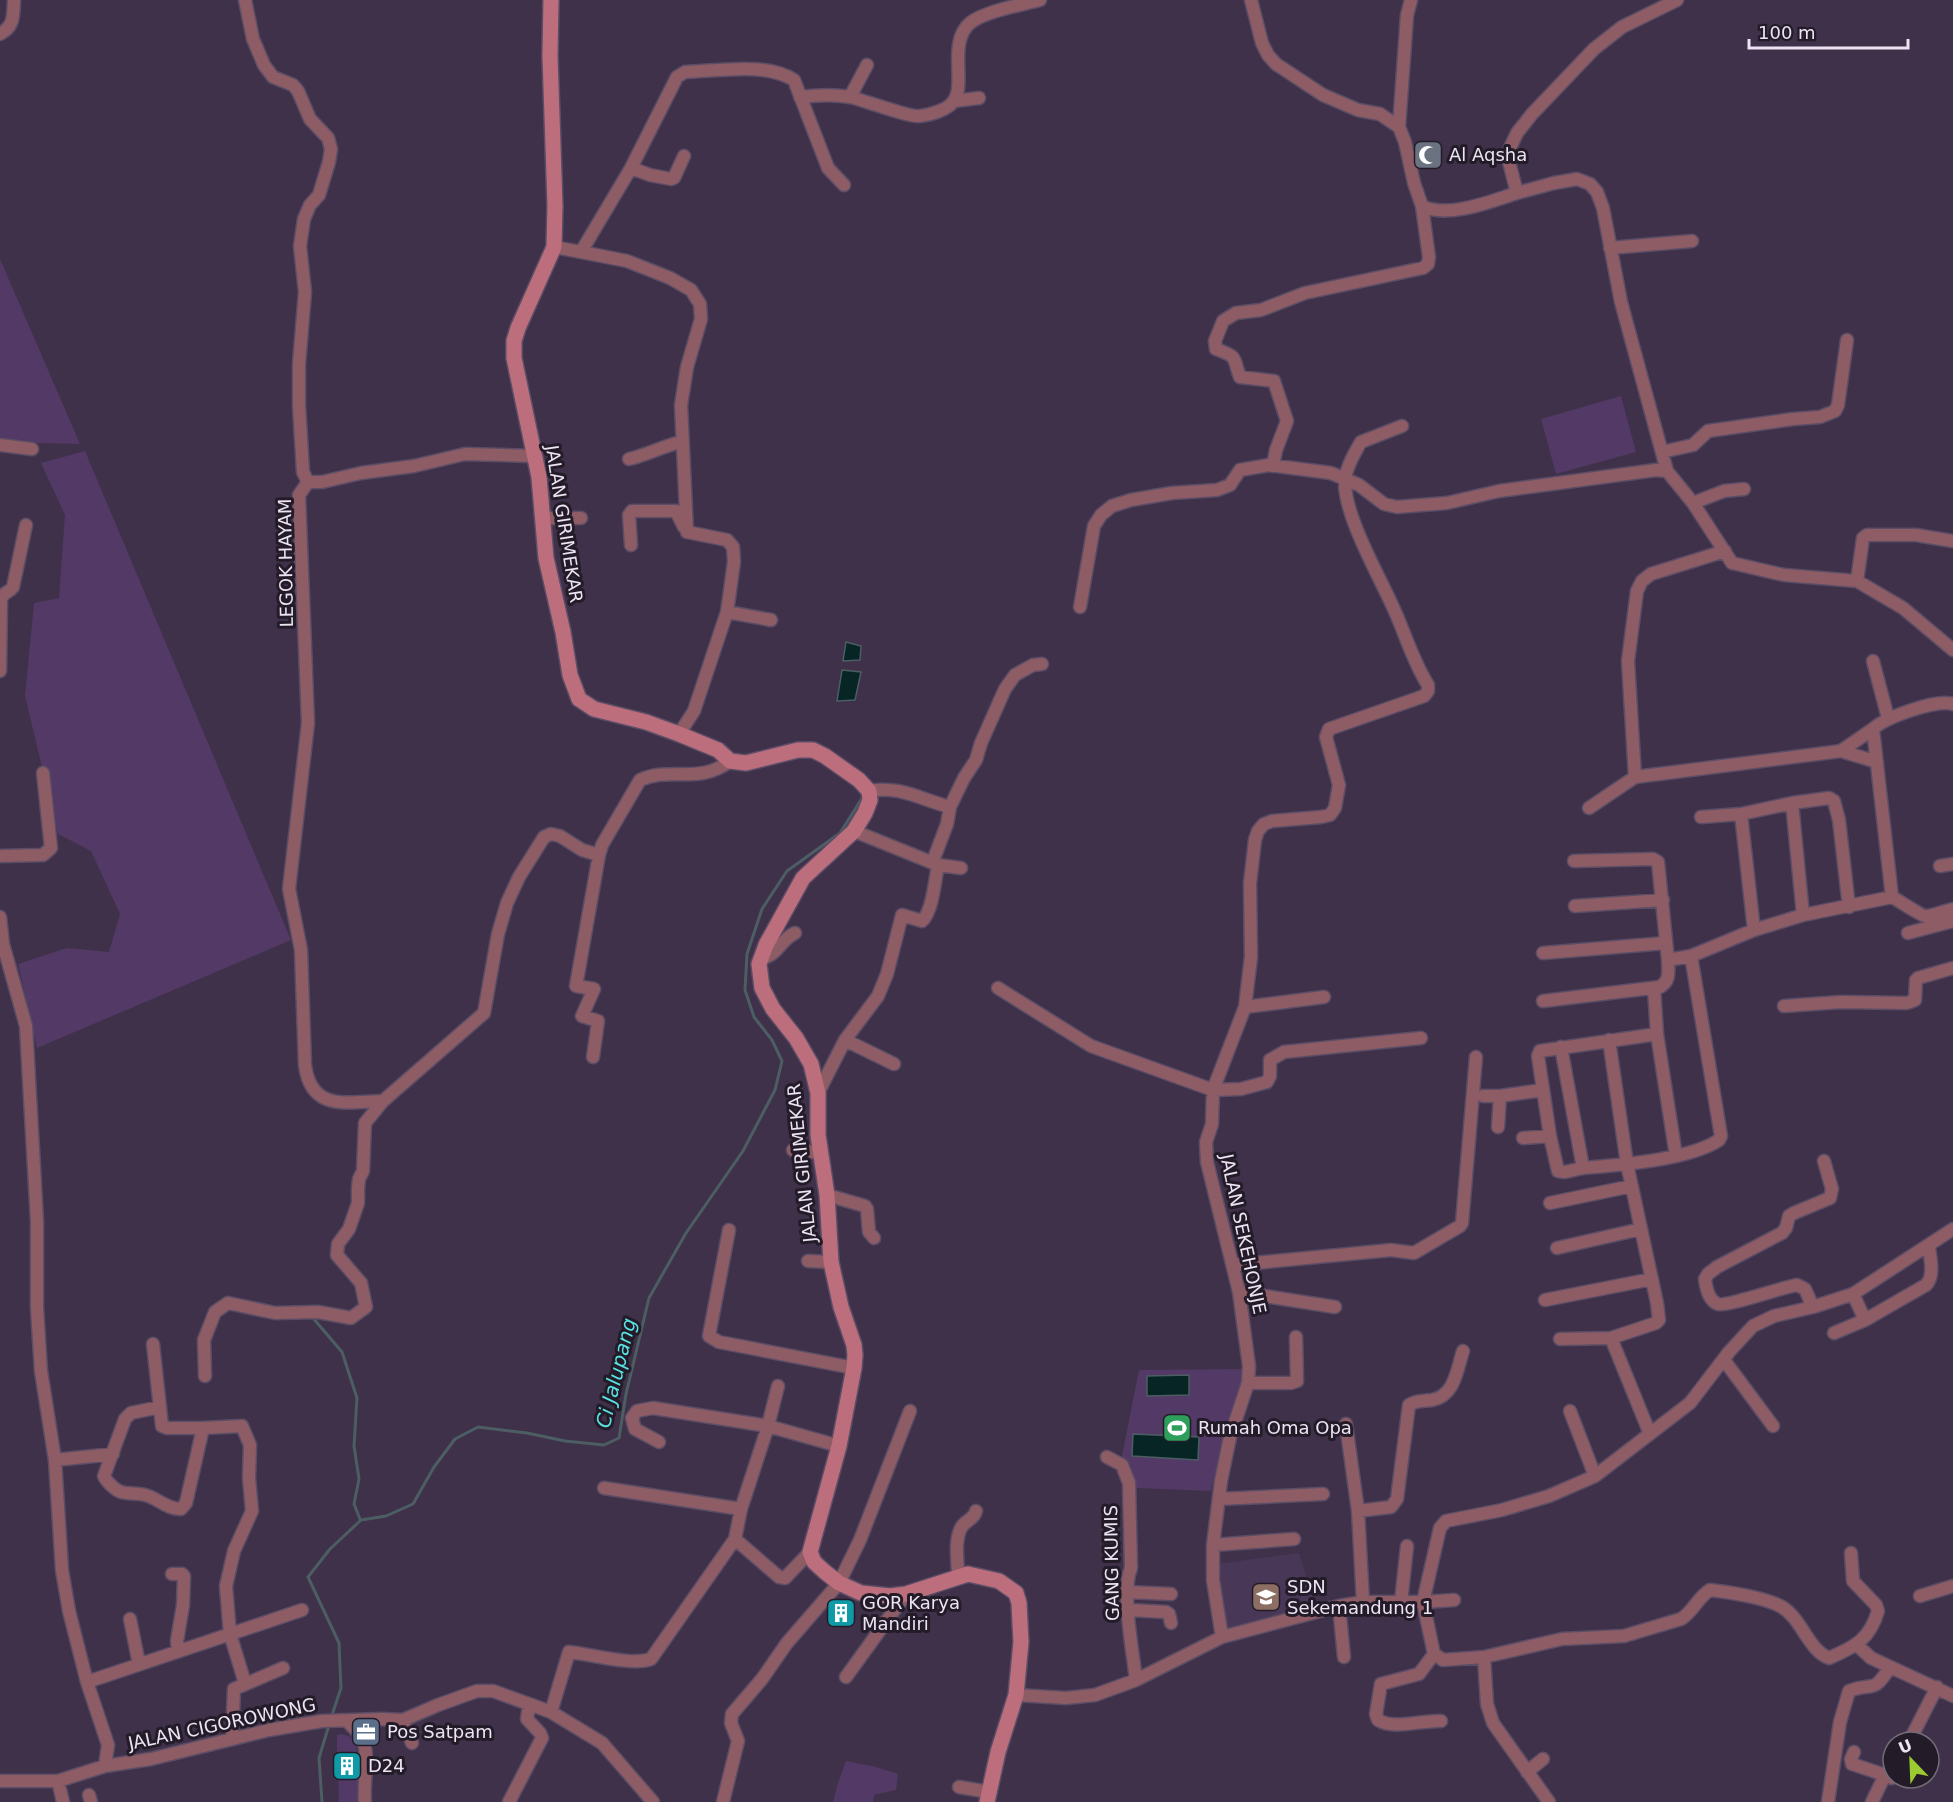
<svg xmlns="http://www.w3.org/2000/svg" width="1953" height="1802" font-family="'DejaVu Sans',sans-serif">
<rect width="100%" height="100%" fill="#3f314a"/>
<path fill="#493757" d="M1299 1553 1316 1608 1228 1632 1216 1587 1217 1564Z"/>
<path fill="#533965" d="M0 259 80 444 0 442Z
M1621 396 1636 452 1556 474 1541 419Z
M85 451 291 940 37 1048 18 964 67 948 109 952 120 914 91 851 58 834 25 696 34 603 59 598 65 515 41 463Z
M1246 1369 1228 1419 1211 1491 1135 1488 1121 1461 1139 1370Z
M342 1734 356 1739 357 1758 337 1759V1735Z
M846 1761 876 1767 898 1774 896 1790 874 1795 873 1802H833L838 1783Z
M358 1772 360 1802H339L338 1773Z"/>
<path fill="#072525" stroke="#4c5e63" stroke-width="1.5" d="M846 642 861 646 860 660 843 661Z
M842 670 861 672 855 700 837 701Z
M1189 1375V1395L1147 1396V1376Z
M1133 1434 1199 1437 1198 1460 1132 1456Z"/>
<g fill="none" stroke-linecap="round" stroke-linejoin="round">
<path stroke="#4c5e63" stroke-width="3" d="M313 1318 342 1352 357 1398 354 1446 359 1479 354 1504 360 1519
M331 1718 341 1688 339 1643 308 1577 330 1549 361 1520 386 1516 413 1504 434 1467 455 1439 478 1427 527 1433 565 1441 604 1445 619 1438 626 1394 649 1298 686 1233 743 1151 775 1090 782 1061 772 1040 754 1017 745 990 747 954 762 909 787 871 840 833 864 795
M322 1802 319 1758 329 1725"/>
<g stroke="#5b4d65" stroke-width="15">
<path id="street" d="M245 0 253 39 264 65 273 77 293 85 298 91 310 119 328 138 331 149 329 162 319 195 310 205 304 219 300 246 305 292 299 364V405L303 472 308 482
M1251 0 1262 43 1268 55 1276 64 1323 95 1358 110 1380 114 1399 127
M1411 0 1407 15 1399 127 1405 142 1414 183 1422 206C1448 219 1491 201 1517 193
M1677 0 1622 27 1594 49 1532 114 1517 133 1510 148 1508 158 1517 193 1554 183 1577 179 1590 184 1597 192 1603 208 1621 302 1667 471 1693 503 1732 563 1784 575 1857 581 1903 608 1953 650
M0 34C15 26 13 15 14 0
M800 97C817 95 832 94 850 97 863 100 911 118 920 116 930 115 947 110 953 102 967 85 947 43 970 23 985 11 1021 5 1040 0
M850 97 867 65
M954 101 979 98
M631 168 650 175 671 179 674 178 684 156
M554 247 581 252 631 168 677 77 685 72C719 71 766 62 794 80L828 168 844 185
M1610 248 1692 241
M581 252 627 261 670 278 691 290 700 304 701 319 687 367 681 405 687 532 727 540 733 547 734 562 727 612 771 620
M0 445 32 449
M1662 452 1693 445 1708 431 1793 419 1820 417 1835 411 1838 405 1847 340
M629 459C647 455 663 446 681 442
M1273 466 1276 450 1287 421 1274 381 1240 377C1232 357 1240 358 1216 349L1215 341 1223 321 1236 313 1261 310 1305 293 1423 268 1428 264 1429 257 1422 206
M308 482 299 495 308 723 289 889 301 950 305 1065C311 1112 347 1102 383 1101
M308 482H322L361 473 414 466 465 454 534 456
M1693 503 1724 491 1744 489
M543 518H581
M631 545 629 515 632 511H676L684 527
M1725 551 1651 574 1642 581 1637 591 1628 661 1635 777 1841 751
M1857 581 1863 538 1867 535H1916L1953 541
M1080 607 1094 526 1101 515 1112 506 1131 500 1172 493 1217 490 1230 485 1240 470 1269 465 1331 473 1359 485 1384 504 1397 507 1447 503 1499 491 1656 470 1667 471
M1873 661 1888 718
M0 671 1 599C3 592 9 593 13 587L26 525
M1873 729 1841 751 1877 762
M679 734 694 711 727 612
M869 791C899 785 922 800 950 807
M1792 803 1803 915
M1589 808 1635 777
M1741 814 1754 930
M1701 817 1741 814 1792 803 1829 798 1834 801 1839 820 1849 907
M854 831 938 865 961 868
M0 856 43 855 51 848 43 773
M933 861 947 824 950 807 964 778 976 760 981 743 1005 689 1015 675 1033 665 1042 664
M1574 861 1653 859 1658 862 1668 960 1691 956 1754 930 1803 915 1892 897 1873 729C1886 717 1936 699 1953 704
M1940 866 1953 864
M1892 897C1898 900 1922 916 1925 916 1934 916 1944 911 1953 909
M1575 906 1663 900
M0 917 3 944 26 1026 37 1221V1308L41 1371 55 1460 62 1570 69 1611 87 1682 108 1745 105 1766 58 1781H0
M1908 933 1953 921
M1543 953 1666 943
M762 958C778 955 781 939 795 933
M998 988 1091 1046 1213 1090 1241 1089 1267 1082 1270 1076V1060L1284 1052 1421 1038
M1654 988 1657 1034 1676 1156
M1543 1001 1660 987C1671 980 1668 971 1668 960
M1784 1006 1841 1002 1907 1003 1915 1000 1916 980 1918 978 1953 968
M1245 1007 1324 997
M845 1040 894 1064
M1561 1047 1583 1168C1619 1165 1689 1160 1719 1140L1721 1136 1691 956
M593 1057 598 1021 582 1016 594 989 576 986 599 855
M818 1093 845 1040 878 996 887 974 902 915 922 921C933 911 935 879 938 865
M1483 1096H1500L1543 1090
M1498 1127 1500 1096
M1523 1138 1550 1136
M793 1150 821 1153
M1583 1168 1565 1172 1558 1171 1550 1136 1538 1056 1540 1051 1657 1034
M827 1195 865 1206 867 1209 869 1232 874 1238
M1550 1203 1632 1186
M729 1230 709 1336 719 1342 854 1368
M1557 1248 1641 1229
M808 1261 831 1262
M1234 1265 1391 1250 1414 1253 1460 1226 1462 1223 1476 1057
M1239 1292 1335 1307
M1853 1294 1865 1320
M1545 1300 1652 1279
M1813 1307 1805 1289 1797 1285C1783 1287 1726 1307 1718 1304 1709 1301 1706 1287 1705 1279L1708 1274 1717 1267 1782 1233 1786 1228 1789 1216 1794 1213 1830 1198 1832 1189 1824 1161
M1834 1333 1865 1320 1926 1285C1935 1276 1930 1258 1929 1246
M1611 1338 1650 1434
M1560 1339 1611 1338 1656 1323 1659 1320 1657 1303 1627 1164 1609 1040
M153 1344 162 1426 167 1428H203L186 1503 181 1509C166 1509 158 1498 145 1495 138 1493 128 1494 121 1492 115 1490 106 1481 104 1476L125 1419 131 1413 160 1407
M1724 1360 1773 1426
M205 1376 204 1340 215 1312 228 1303 275 1313 318 1312 351 1318 366 1307 361 1283 337 1255 338 1244 349 1229 358 1203V1188L359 1179 363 1171 365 1123 383 1101 484 1013 498 934 507 903 519 877 544 837 551 834 560 836 582 850 599 855 602 845 640 780C670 766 699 785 730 761
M1248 1383H1291L1297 1381 1296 1337
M1570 1411 1595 1476
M1346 1424 1358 1511
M203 1428 242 1426 250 1445 249 1478 252 1511 234 1551 226 1586 230 1634 245 1683
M659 1442 635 1429 632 1418 637 1411 653 1408 768 1426 839 1446
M1107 1457 1122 1465 1129 1483 1131 1568C1121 1592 1133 1652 1136 1680
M55 1460 113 1454
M604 1488 741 1509
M1219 1499 1323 1494
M735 1539 779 1577 785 1578 810 1552
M1213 1545 1294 1539
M172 1574H182L184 1576 183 1605 177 1641 178 1651
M958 1576C958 1561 954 1542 961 1528 965 1520 974 1520 976 1511
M1128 1592 1171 1594
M1920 1596 1953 1586
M1363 1602 1358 1511 1391 1507 1397 1499 1409 1405C1416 1400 1424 1401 1432 1400 1455 1396 1457 1369 1463 1351
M1401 1602 1407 1546
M1339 1606 1344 1657
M1129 1610 1166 1612 1169 1614 1171 1623
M130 1619 139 1664
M1222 1637 1213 1580V1545L1221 1481 1230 1437 1248 1383 1249 1366 1239 1292 1207 1162 1206 1142 1212 1124 1213 1090 1245 1007 1251 957 1250 883 1255 840 1258 831 1264 824 1272 821 1321 817 1330 815 1335 808 1339 785 1326 737 1329 729 1424 696 1428 691V685C1412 660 1405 632 1392 605 1378 574 1343 513 1345 480 1346 468 1355 452 1361 442L1402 426
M1857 1645 1871 1658 1953 1696
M1434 1654 1419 1674 1381 1684 1376 1714 1378 1720C1393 1730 1422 1720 1441 1721
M1484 1657 1562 1639 1624 1636 1681 1619C1693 1612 1698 1597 1710 1590 1729 1592 1767 1598 1782 1607 1802 1619 1808 1650 1829 1658 1855 1647 1870 1639 1878 1611L1876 1605 1853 1581 1851 1553
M846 1677 906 1594
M87 1682 302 1610
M1016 1695 1066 1698 1095 1695 1136 1680 1222 1637 1339 1606 1363 1602H1423L1454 1600
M551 1712 602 1743 653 1802
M403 1720 412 1743
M347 1721C354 1728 361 1734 364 1744 369 1758 363 1785 365 1802
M232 1738 234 1689 283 1668
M1909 1742 1937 1687
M1854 1752 1851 1759 1852 1764 1885 1775
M105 1766 151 1759 269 1730 322 1721 382 1719 403 1720 438 1705 477 1691H493L551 1712 569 1652C591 1654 632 1666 651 1659L735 1539 741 1509 768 1426 778 1386
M1527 1772 1543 1759
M58 1781 63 1802
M959 1787 989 1792
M89 1795 91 1802
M509 1802 542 1738 540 1733 527 1719 529 1705
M723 1802 738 1741 731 1723 732 1714 762 1679 787 1643 839 1583 860 1540 910 1411
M1549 1802 1493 1723 1487 1704 1484 1657 1443 1660 1434 1654 1423 1602 1440 1528 1446 1521 1502 1510 1549 1496 1595 1476 1690 1403 1729 1352 1753 1326 1774 1316 1813 1307 1853 1294 1953 1229
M1828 1802 1840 1722 1849 1691C1873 1681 1872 1696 1890 1667
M1872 1802 1885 1775 1892 1778"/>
</g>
<g stroke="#5b4d65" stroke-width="18">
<path id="secondary" d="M551 0 550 56 555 206 554 247 518 328 514 341V358L539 477 546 558 563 632 570 675 579 699 594 709 646 722 679 734 718 750 730 761 746 763 798 750H813L825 756 859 780 869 791 870 800 865 813 854 831 803 878 766 945 759 964 762 988 773 1009 796 1038 811 1064 818 1093V1135L827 1195 831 1262 841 1307 854 1345 855 1355 854 1368 839 1446 810 1552 814 1562 825 1572 839 1583 861 1593 890 1596 906 1594 968 1574 999 1581 1016 1593 1019 1603 1021 1642 1016 1695 998 1752 987 1802"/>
</g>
<use href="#street" stroke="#8e5c65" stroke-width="12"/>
<use href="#secondary" stroke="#bd6e7d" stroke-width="15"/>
</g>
<defs>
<g id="mosque-square" transform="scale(1.5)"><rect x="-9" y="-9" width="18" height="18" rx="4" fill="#6b7280" stroke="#231c28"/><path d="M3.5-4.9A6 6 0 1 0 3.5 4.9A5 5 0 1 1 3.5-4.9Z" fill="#fff"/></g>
<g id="stadium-square" transform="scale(1.5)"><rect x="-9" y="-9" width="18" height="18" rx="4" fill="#2e9e5b" stroke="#231c28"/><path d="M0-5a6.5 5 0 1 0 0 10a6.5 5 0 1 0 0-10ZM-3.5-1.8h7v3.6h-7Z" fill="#fff"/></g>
<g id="school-square" transform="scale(1.5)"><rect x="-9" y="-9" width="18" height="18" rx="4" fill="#8d6e63" stroke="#231c28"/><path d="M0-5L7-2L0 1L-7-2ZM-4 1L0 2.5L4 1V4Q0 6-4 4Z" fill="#fff"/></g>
<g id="building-square" transform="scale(1.5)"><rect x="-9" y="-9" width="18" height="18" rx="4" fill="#0f9aa8" stroke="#231c28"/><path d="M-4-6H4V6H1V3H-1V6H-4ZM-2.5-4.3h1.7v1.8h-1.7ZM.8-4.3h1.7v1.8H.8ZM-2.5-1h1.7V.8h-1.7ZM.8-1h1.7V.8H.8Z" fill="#fff"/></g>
<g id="office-square" transform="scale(1.5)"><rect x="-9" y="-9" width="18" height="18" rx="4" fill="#5c6f8a" stroke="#231c28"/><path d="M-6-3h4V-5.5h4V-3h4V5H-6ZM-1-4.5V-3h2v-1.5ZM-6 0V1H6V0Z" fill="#fff"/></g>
</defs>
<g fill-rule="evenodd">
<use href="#mosque-square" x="1428" y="155"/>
<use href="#stadium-square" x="1177" y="1428"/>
<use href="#school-square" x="1266" y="1597"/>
<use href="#building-square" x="841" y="1613"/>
<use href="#office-square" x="366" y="1732"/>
<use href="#building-square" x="347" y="1766"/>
</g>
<g text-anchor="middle" stroke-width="6" stroke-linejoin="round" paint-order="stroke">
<g font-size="18" fill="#ece3f3" stroke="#231c28" text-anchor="start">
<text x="1449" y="161">Al Aqsha</text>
<text x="1198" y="1434">Rumah Oma Opa</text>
<text x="1287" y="1593">SDN<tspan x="1287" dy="21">Sekemandung 1</tspan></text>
<text x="862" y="1609">GOR Karya<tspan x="862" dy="21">Mandiri</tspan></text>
<text x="387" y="1738">Pos Satpam</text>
<text x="368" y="1772">D24</text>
</g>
<g font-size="18" fill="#ece3f3" stroke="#231c28">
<text transform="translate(564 524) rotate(81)" y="6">JALAN GIRIMEKAR</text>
<text transform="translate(286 563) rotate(-91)" y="6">LEGOK HAYAM</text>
<text transform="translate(802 1163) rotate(-96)" y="6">JALAN GIRIMEKAR</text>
<text transform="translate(1243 1234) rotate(78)" y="6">JALAN SEKEHONJE</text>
<text transform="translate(1112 1563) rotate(-91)" y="6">GANG KUMIS</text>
<text transform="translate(222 1724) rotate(-12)" y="6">JALAN CIGOROWONG</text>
</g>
<g font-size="20" font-style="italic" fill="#59e2e3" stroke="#231c28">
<text transform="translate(616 1373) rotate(-76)" y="7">Ci Jalupang</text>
</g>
</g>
<g transform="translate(1911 1760) rotate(337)"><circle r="28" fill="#231c28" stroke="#736c79" stroke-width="1.5"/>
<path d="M0-4.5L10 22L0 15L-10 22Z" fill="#9cca31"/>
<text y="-9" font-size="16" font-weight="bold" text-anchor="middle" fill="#ece3f3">U</text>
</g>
<path d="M1749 39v9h159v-9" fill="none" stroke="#ece3f3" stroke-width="3"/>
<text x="1758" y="39" font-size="18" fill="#ece3f3" stroke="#231c28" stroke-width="4.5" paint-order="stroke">100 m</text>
</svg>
